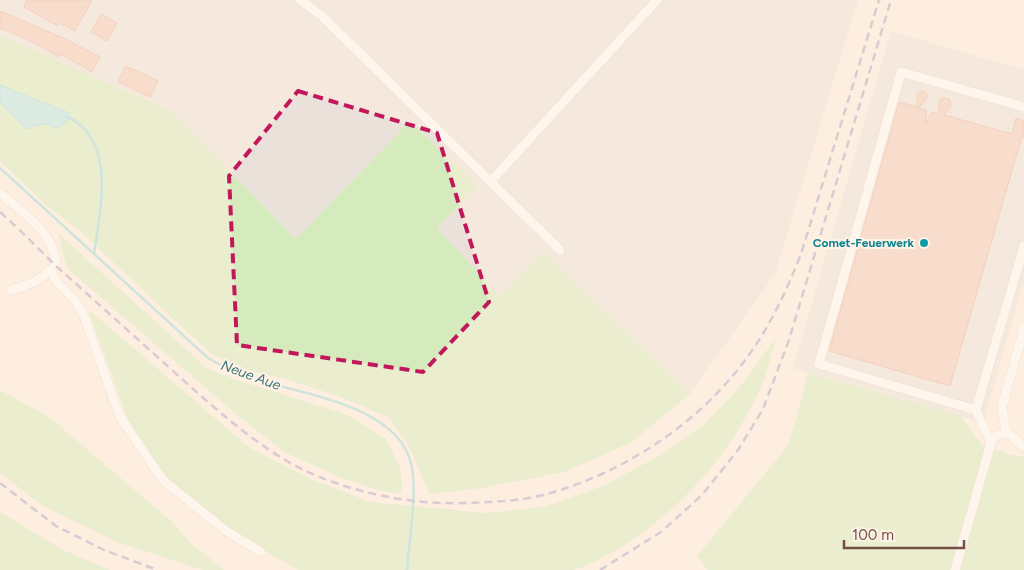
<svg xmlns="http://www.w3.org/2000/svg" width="1024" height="570" font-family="Figtree,sans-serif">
<rect width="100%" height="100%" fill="#fdeedf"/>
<path fill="#ebe1db" d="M0 0H858L775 274 690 394 544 252 500 296 437 228 478 186 410 121 297 240 170 111 0 35Z
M891 31 1024 70V280L983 423 793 368Z"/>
<path fill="#d5ebbd" d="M0 35 170 111 296 239 410 121 478 186 437 228 500 296 544 252 690 394 630 443 564 472 482 488 429 494 410 448 388 417 338 396 289 380 251 371 211 354 81 232 47 206 0 161Z
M58 233 207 368 237 380 348 415 386 439 401 470 402 494 378 490 344 479 286 453 238 416 67 268Z
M88 309 250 448 308 478 370 502 486 513 544 507 603 486 659 456 703 425 739 388 776 338C771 355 767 373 760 389 728 460 673 518 606 556 596 562 585 566 574 570H298L230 531 162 473 128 420Z
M808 373 961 416 982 445 1011 455 1024 457V570H708L697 556 787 447 796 419Z
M0 390 49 417 170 520 195 547 224 570H203L119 543 41 505 0 473Z
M0 512 63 550 110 570H0Z"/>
<path fill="#b3e6e7" stroke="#98d7da" d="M0 85 69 113C69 120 63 126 57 128L46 124 38 125 26 129 0 102Z"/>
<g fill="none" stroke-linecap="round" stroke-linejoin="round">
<path stroke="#98d7da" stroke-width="2.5" d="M66 116C118 140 100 209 94 254
M0 168 208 358C225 368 242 375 261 381 308 395 397 407 411 463 418 492 409 540 407 570"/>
</g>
<path fill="#f4c7b5" stroke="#e8ab94" d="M27 0H92L75 31 60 23 58 26 24 7Z
M0 11 61 37 100 57 92 72 61 54 59 57 29 40 0 28Z
M101 14 117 23 107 41 91 32Z
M126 66 158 81 150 97 118 82Z
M921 91 925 92 928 96 919 108 926 110V123L932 112 939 114V102L942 98H946L950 100 951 106 944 115 1012 134 1016 118 1024 121V137L1022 136 950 386 829 351 899 102 917 107V94Z"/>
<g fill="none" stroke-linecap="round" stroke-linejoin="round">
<g stroke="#e4cbbd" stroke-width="10">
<path id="minor" d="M300 0 323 17 560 250
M491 181 657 0
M0 193C21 212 56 233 56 265 39 281 33 284 11 290
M50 271 57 282 74 299 84 316 120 417 157 472 165 482 226 531 261 552
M1024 328 1002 407 1006 431 1024 447
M976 410 1024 246
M991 443 976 410 819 364 901 72 1024 107
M955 570 991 443 995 437 1006 431"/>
</g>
<use href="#minor" stroke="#fff" stroke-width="9"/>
<path stroke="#af9ec6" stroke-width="2.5" stroke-dasharray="8 5" stroke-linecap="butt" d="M0 212C19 229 37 247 55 265 94 300 133 335 172 370 210 404 248 439 292 464 342 491 408 505 464 503 494 502 525 501 554 492 633 468 707 417 753 349 773 320 788 287 801 254L879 0
M0 483 56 526 104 550 157 570
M600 570 661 532 702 495 738 450 763 409 789 340 891 0"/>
</g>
<path d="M0 0H1024V570H0ZM298 91 437 133 489 302 423 372 237 345 229 176Z" fill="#fdeedf" fill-opacity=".55" fill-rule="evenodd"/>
<path fill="none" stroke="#c2185b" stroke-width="4" stroke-dasharray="10 6" stroke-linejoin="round" d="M298 91 437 133 489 302 423 372 237 345 229 176Z"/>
<circle fill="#0f9aa8" stroke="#fff2e6" stroke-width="2" cx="924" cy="243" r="5"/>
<g text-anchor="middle" stroke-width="4" stroke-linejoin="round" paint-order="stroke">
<g font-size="12" font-weight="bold" fill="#0d838f" stroke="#fff2e6" text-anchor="end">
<text x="914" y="247">Comet-Feuerwerk</text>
</g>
<g font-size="14" font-style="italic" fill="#39787c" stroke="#fff2e6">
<text transform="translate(251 375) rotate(20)" y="5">Neue Aue</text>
</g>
</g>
<path d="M844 540v8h120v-8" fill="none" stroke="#745145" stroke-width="2.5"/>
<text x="852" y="540" font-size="15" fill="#745145" stroke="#fff2e6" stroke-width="4" paint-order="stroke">100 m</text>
</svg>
